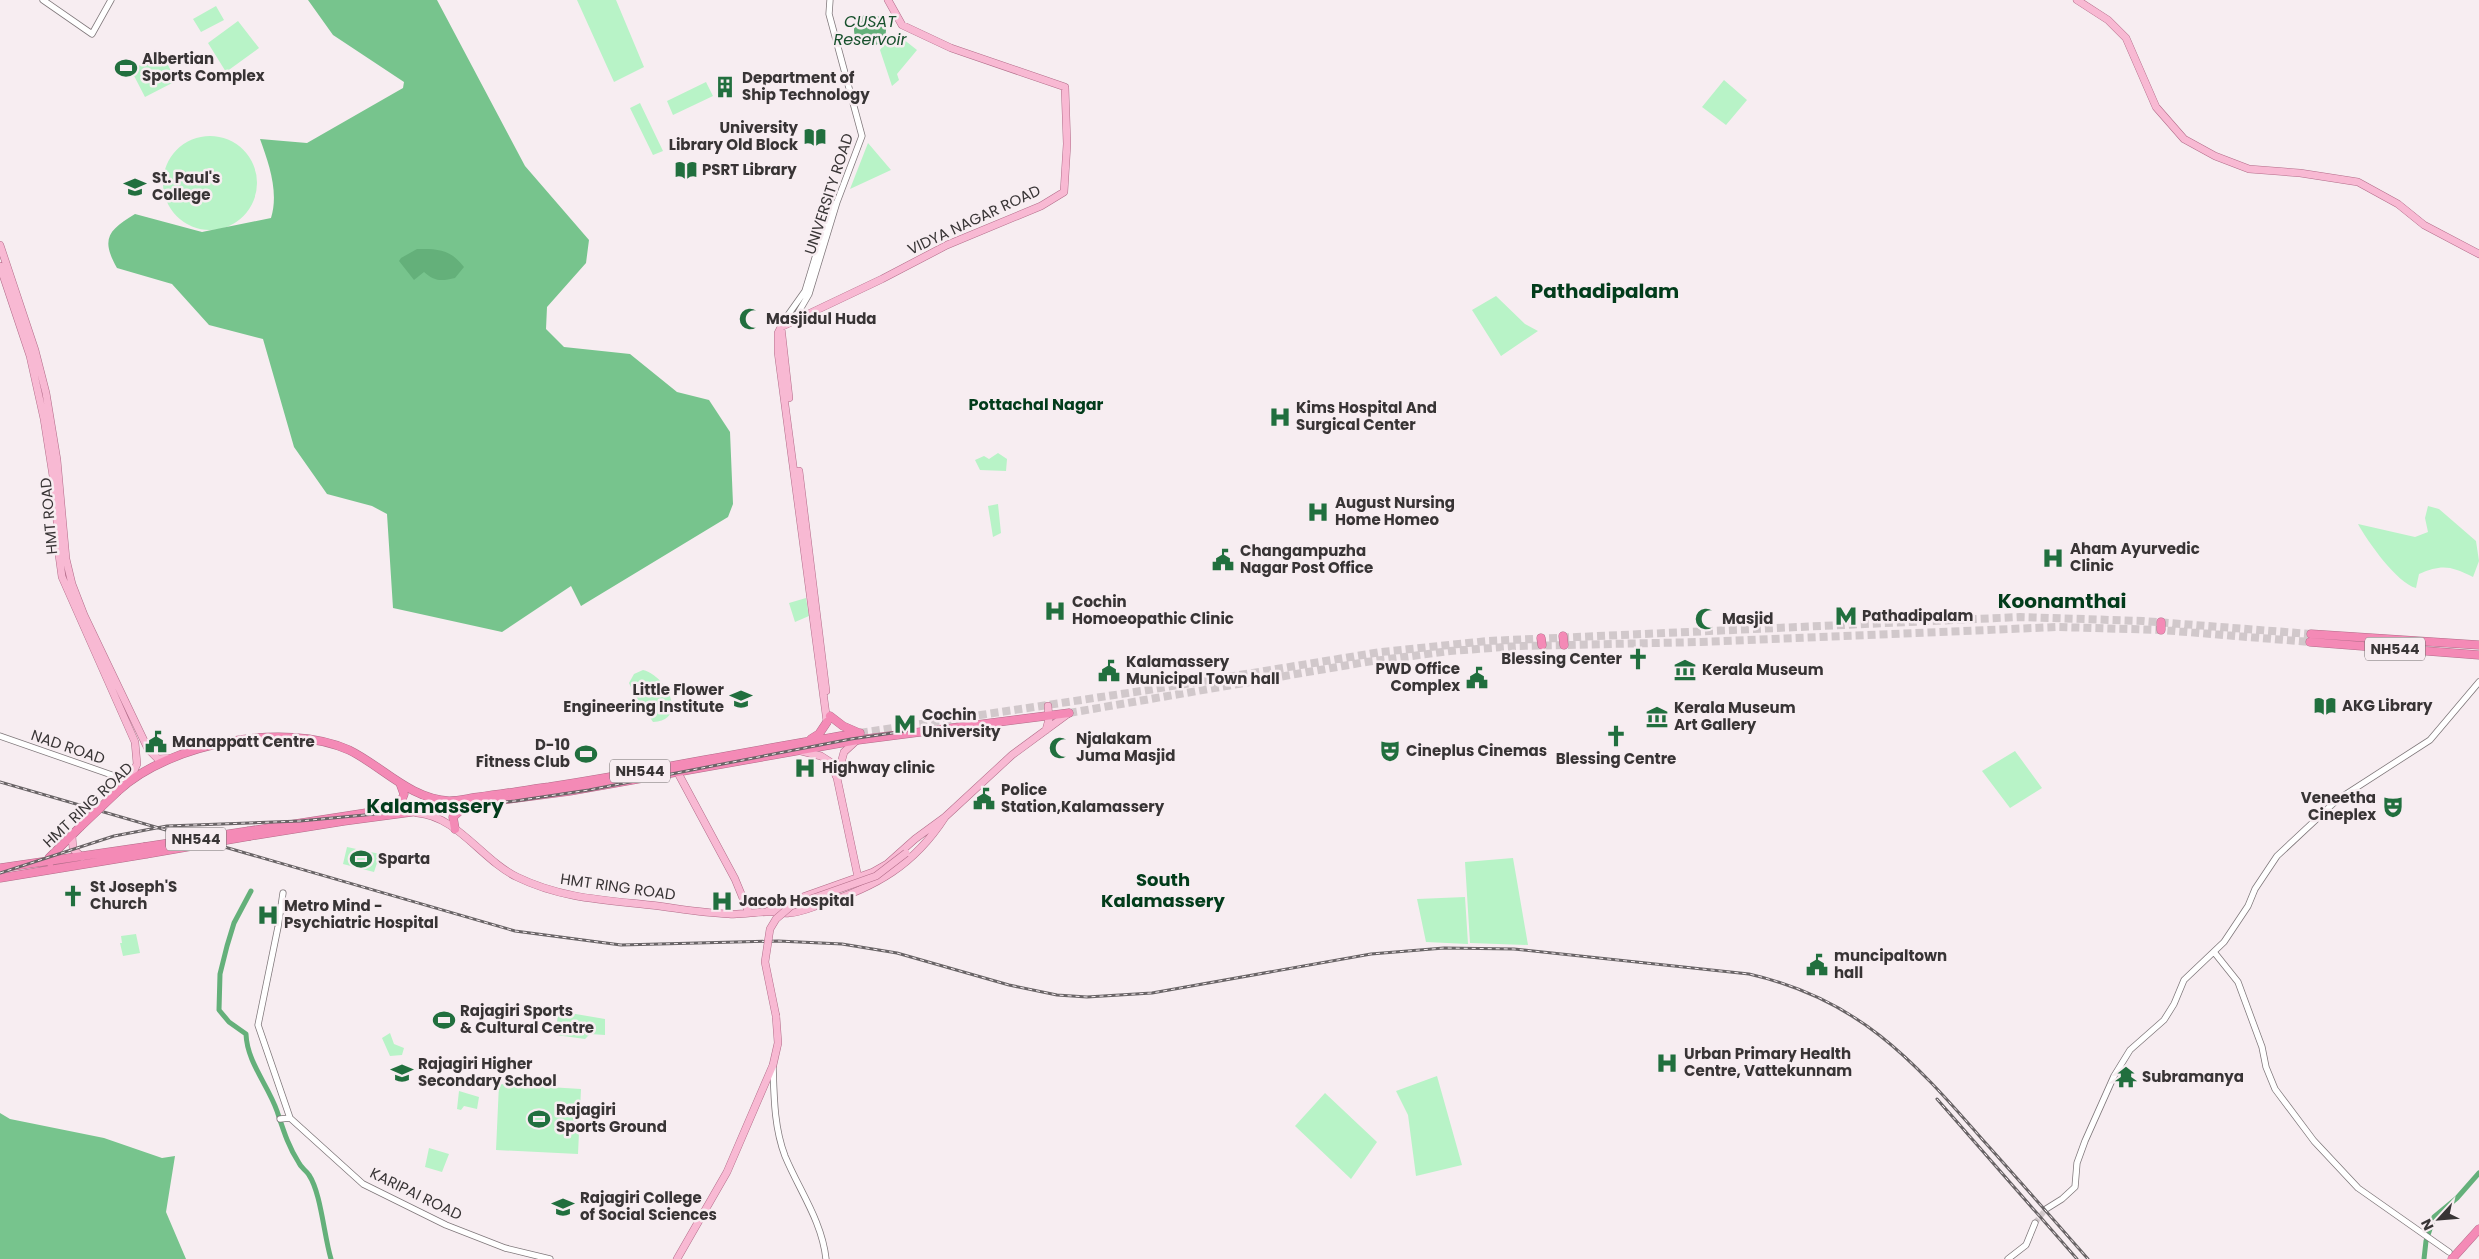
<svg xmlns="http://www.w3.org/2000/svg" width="2479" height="1259" font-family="Poppins,sans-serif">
<rect width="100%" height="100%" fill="#f7edf1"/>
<path fill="#b8f3c7" d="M577 0H616L644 67 614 82Z
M216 6 224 20 201 32 193 19Z
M238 21 259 48 226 72 208 43Z
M898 35 917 50 897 74 899 80 892 86 880 50 888 39Z
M162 53 176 81 145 97 131 70Z
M1724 80 1747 100 1726 125 1702 107Z
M706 82 713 96 673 115 667 101Z
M640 103 663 151 653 155 630 108Z
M163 183a47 47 0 1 1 94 0a47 47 0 1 1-94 0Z
M868 143 891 170 850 189Z
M1496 296 1525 324 1538 331 1501 356 1472 310Z
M998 453 1007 459 1006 471 980 470 975 460 984 456 989 459Z
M998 504 1001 533 993 537 988 506Z
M2428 506 2439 509 2476 541 2479 561 2473 577C2451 566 2442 564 2419 574L2416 588C2397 583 2368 542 2358 524L2415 537 2428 532 2425 518Z
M806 598 809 616 795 622 789 603Z
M643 670C667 676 689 720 653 722L633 692 629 683 634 674Z
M2015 751 2042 788 2010 808 1982 771Z
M347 847 380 854 374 872 343 864Z
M1513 858 1528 945 1470 943 1465 862Z
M1465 897 1468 944 1426 942 1417 899Z
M136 934 140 953 123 956 120 943H122L121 936Z
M558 1011 605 1019V1035L590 1034 585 1039 556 1035Z
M390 1033 394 1044 404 1048 402 1055 390 1056 382 1038Z
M1437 1076 1462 1165 1416 1176 1408 1115 1396 1091Z
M499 1084 581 1089 578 1154 496 1150Z
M459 1091 479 1097 477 1109 464 1106 461 1110 457 1109Z
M1325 1093 1377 1142 1351 1179 1295 1126Z
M429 1148 449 1154 442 1172 425 1167Z"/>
<path fill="#77c48d" d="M308 0H437L525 166 589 240 586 263 547 307 546 329 564 347 630 354 677 392 709 400 730 432 733 504 728 517 581 606 571 586 502 632 393 608 387 514 372 506 327 494 294 447 263 339 209 325 172 284 117 268C100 238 109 230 135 214L202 232 271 218C279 192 269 164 260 139L307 143 403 88 404 82 333 35Z
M0 1113 10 1119 104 1138 162 1158 175 1156 166 1212 186 1259H0Z"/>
<path fill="#64b07a" d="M854 30a16 16 0 1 1 32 0a16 16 0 1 1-32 0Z
M417 249C439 249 450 249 464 267L455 278C442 281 435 282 424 272L414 280 399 261 401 258Z"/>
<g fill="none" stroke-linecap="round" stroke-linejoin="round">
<path stroke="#64b07a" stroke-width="5" d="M251 891 234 923 227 946 220 974 219 1010 229 1022 246 1034C247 1062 268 1085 277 1111 283 1129 288 1146 299 1163 301 1168 306 1170 309 1175 321 1193 324 1236 331 1259
M2424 1259 2426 1241 2434 1217 2457 1198 2479 1173"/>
<path stroke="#d1c8cb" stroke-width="5.5" stroke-dasharray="5.5 3" stroke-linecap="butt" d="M2035 1223 2046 1209"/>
<path stroke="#d1c8cb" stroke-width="8" stroke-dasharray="8 4" stroke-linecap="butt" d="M1069 713 1366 662 1450 651 1518 646 1701 642 2058 627 2162 630 2310 642
M860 733 1148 690 1381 652 1488 641 2020 617 2143 621 2311 634"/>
<g stroke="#7f777a" stroke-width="7">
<path id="minor" d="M43 0 92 34 111 0
M783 322 805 291 828 215 836 203
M786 323 798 313 809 294 837 202 862 136 829 14 830 0
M0 736 129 781
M283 893 278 927 258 1025 290 1118
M2214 952 2238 982 2262 1047 2266 1067 2275 1089 2314 1141 2358 1188 2449 1252
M773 1065C774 1096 774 1127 785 1156 799 1190 822 1221 826 1259
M290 1118 363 1184 446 1225 505 1248 550 1259
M280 1119 290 1118
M2046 1209 2062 1199 2075 1187 2077 1163 2085 1141 2114 1076 2130 1050 2164 1020 2174 1004 2184 980 2224 942 2248 906 2255 889 2277 856 2337 800 2430 740 2479 682
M2008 1259 2026 1245 2035 1223"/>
</g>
<g stroke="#b26c89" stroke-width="8">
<path id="major" d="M2077 0 2108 20 2126 38 2156 107 2184 139 2215 156 2249 169 2300 173 2358 182 2398 204 2424 225 2479 254
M0 245 35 350 46 393 57 460 66 559 72 584 84 615 148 749 158 759 169 758
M0 266 30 356 44 419 55 489 59 555 62 577 135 742 137 764 129 781
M781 327 882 279 947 245 1041 206 1064 192 1067 144 1065 87 951 48 902 25 888 0
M781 327 778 333V352L827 722
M781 327 789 398
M799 471 826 691
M1046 730 1049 719 1048 706
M857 740 844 752 837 778 859 882
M801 751 821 756 832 763 836 776
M678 773 735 879 749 913
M417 813C457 816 482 860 517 877 560 898 603 900 650 905 676 908 702 913 729 914 741 915 754 912 766 912 774 911 782 914 789 913 800 913 812 907 822 904 876 887 914 865 945 817
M72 836 73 849 82 857
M768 911 797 899 873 872 887 864 915 839 945 817 1012 755 1069 713
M677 1259 727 1172 773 1065 778 1043 776 1016"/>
</g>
<g stroke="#b26c89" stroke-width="9">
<path id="highway" d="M2161 630V622
M2311 634 2479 645
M1563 636 1564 645
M1541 638 1542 645
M2310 642 2479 655
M830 716 843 726 859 733
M811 739 819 734 827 722
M118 791C169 743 285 721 349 750 382 766 410 799 449 801 459 801 470 798 479 797 503 794 526 790 549 787 653 771 756 749 860 733
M455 829 453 817 464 807
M249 831 379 811 401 802 404 794 400 783
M250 836 344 821 570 791 858 740 1069 713
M50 862 49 858 80 827
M0 868 144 847
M0 878 146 854
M2452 1259 2479 1229"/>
</g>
<use href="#minor" stroke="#fff" stroke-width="5.5"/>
<use href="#major" stroke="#f8b9d3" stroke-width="7"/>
<use href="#highway" stroke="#f48ab6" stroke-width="8"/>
<g stroke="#696466" stroke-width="3">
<path id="rail" d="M0 782 515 931 621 945 778 941 842 944 897 953 1009 985 1057 995 1087 997 1152 993 1371 954 1444 948 1514 949 1749 974C1858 999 1911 1058 1982 1139 2018 1179 2053 1219 2088 1259
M0 873 114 836 167 826 300 821 515 801 589 790 851 739 906 731
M1937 1099 2077 1259"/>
</g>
<use href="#rail" stroke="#f7edf1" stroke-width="1" stroke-dasharray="4" stroke-linecap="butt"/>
<g stroke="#b26c89" stroke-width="8" stroke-linecap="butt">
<path id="major-bridge" d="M776 1016 765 962 770 929 776 919 791 906 876 876 906 853"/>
</g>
<g stroke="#b26c89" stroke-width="9" stroke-linecap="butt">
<path id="highway-bridge" d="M80 827 118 791
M144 847 249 831
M146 854 250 836"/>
</g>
<use href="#major-bridge" stroke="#f8b9d3" stroke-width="7"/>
<use href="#highway-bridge" stroke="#f48ab6" stroke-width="8"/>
</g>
<defs>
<g id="stadium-bare" transform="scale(1.725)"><path d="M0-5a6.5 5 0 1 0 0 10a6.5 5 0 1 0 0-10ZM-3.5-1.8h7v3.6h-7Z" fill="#216f3e" stroke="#f7edf1" stroke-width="2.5" paint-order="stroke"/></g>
<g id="building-bare" transform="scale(1.725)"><path d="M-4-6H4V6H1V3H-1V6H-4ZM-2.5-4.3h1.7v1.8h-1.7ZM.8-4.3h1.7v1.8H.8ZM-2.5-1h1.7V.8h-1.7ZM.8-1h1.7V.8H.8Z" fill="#216f3e" stroke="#f7edf1" stroke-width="2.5" paint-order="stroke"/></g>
<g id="library-bare" transform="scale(1.725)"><path d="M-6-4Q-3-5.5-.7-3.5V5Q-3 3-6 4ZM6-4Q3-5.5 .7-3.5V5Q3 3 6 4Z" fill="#216f3e" stroke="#f7edf1" stroke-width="2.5" paint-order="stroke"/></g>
<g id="university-bare" transform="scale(1.725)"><path d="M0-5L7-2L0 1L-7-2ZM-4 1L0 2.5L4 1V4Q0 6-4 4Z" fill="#216f3e" stroke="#f7edf1" stroke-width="2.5" paint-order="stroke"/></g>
<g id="mosque-bare" transform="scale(1.725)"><path d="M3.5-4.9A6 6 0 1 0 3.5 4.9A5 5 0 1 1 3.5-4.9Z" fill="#216f3e" stroke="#f7edf1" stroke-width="2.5" paint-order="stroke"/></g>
<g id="hospital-bare" transform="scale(1.725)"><path d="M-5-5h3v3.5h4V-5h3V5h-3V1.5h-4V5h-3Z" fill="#216f3e" stroke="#f7edf1" stroke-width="2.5" paint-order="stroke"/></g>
<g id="civic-bare" transform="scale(1.725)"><path d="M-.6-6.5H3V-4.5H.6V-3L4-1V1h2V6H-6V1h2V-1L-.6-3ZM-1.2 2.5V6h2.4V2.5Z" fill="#216f3e" stroke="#f7edf1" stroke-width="2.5" paint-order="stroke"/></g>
<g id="metro-bare" transform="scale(1.725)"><path d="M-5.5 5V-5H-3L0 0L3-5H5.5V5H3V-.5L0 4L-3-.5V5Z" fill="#216f3e" stroke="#f7edf1" stroke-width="2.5" paint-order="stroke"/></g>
<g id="church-bare" transform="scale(1.725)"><path d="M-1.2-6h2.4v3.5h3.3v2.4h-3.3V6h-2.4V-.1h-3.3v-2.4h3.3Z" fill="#216f3e" stroke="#f7edf1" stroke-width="2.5" paint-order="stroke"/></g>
<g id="museum-bare" transform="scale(1.725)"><path d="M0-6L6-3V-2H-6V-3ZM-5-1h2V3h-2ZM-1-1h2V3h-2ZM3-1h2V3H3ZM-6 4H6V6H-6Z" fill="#216f3e" stroke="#f7edf1" stroke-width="2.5" paint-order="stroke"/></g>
<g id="theatre-bare" transform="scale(1.725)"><path d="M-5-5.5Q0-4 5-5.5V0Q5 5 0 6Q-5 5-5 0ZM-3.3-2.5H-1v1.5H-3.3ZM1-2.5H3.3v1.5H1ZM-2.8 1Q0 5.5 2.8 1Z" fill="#216f3e" stroke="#f7edf1" stroke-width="2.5" paint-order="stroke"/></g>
<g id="school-bare" transform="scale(1.725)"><path d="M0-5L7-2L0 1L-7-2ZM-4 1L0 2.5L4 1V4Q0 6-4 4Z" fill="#216f3e" stroke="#f7edf1" stroke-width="2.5" paint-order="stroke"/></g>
<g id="temple-bare" transform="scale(1.725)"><path d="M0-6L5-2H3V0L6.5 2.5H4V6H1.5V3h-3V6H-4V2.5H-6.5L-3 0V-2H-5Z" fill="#216f3e" stroke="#f7edf1" stroke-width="2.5" paint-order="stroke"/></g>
</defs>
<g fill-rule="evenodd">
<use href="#stadium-bare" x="126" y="68"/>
<use href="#building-bare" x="725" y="87"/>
<use href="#library-bare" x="815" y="137"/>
<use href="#library-bare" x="686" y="170"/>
<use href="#university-bare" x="135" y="187"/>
<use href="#mosque-bare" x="750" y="319"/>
<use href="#hospital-bare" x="1280" y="417"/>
<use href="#hospital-bare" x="1318" y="512"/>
<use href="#hospital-bare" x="2053" y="558"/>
<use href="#civic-bare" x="1223" y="560"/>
<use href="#hospital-bare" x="1055" y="611"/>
<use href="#metro-bare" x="1846" y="616"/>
<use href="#mosque-bare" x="1706" y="619"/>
<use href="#church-bare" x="1638" y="659"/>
<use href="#museum-bare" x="1685" y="670"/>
<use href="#civic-bare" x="1109" y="671"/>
<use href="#civic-bare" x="1477" y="678"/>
<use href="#university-bare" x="741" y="699"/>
<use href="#library-bare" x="2325" y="706"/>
<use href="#museum-bare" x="1657" y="717"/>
<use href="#metro-bare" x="905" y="724"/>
<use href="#church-bare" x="1616" y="736"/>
<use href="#civic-bare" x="156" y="742"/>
<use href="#mosque-bare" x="1060" y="748"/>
<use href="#theatre-bare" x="1390" y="751"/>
<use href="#stadium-bare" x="586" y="754"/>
<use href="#hospital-bare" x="805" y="768"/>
<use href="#civic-bare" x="984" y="799"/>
<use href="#theatre-bare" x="2393" y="807"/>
<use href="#stadium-bare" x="361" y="859"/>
<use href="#church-bare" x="73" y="896"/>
<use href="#hospital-bare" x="722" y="901"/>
<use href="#hospital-bare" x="268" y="915"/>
<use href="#civic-bare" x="1817" y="965"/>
<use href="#stadium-bare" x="444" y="1020"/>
<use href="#hospital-bare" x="1667" y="1063"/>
<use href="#school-bare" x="402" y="1073"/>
<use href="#temple-bare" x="2126" y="1077"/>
<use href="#stadium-bare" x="539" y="1119"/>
<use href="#university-bare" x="563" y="1207"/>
</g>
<g text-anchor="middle" stroke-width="5" stroke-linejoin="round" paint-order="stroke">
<g fill="#f7edf1" stroke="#716c6d" stroke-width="1">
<rect x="2365" y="637.5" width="60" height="23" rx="4"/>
<rect x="610" y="759.5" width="60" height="23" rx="4"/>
<rect x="166" y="827.5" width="60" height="23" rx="4"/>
</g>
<g font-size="14" font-weight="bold" fill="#383435">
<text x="2395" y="654">NH544</text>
<text x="640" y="776">NH544</text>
<text x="196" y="844">NH544</text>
</g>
<g font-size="15" font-weight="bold" fill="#383435" stroke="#f7edf1" text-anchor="start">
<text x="142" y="64">Albertian<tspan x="142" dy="17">Sports Complex</tspan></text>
<text x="742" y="83">Department of<tspan x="742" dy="17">Ship Technology</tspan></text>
<text x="798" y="133" text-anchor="end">University<tspan x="798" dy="17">Library Old Block</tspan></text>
<text x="702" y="175">PSRT Library</text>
<text x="152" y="183">St. Paul's<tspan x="152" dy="17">College</tspan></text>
<text x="766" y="324">Masjidul Huda</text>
<text x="1296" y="413">Kims Hospital And<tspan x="1296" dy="17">Surgical Center</tspan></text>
<text x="1335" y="508">August Nursing<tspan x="1335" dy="17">Home Homeo</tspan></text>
<text x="2070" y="554">Aham Ayurvedic<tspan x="2070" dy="17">Clinic</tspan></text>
<text x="1240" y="556">Changampuzha<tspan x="1240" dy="17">Nagar Post Office</tspan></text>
<text x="1072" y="607">Cochin<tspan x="1072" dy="17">Homoeopathic Clinic</tspan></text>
<text x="1862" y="621">Pathadipalam</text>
<text x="1722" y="624">Masjid</text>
<text x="1622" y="664" text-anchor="end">Blessing Center</text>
<text x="1126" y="667">Kalamassery<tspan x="1126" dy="17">Municipal Town hall</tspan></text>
<text x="1460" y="674" text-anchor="end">PWD Office<tspan x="1460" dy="17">Complex</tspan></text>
<text x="1702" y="675">Kerala Museum</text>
<text x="724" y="695" text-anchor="end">Little Flower<tspan x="724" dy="17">Engineering Institute</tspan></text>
<text x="2342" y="711">AKG Library</text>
<text x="1674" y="713">Kerala Museum<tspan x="1674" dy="17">Art Gallery</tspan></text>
<text x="922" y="720">Cochin<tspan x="922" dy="17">University</tspan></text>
<text x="1076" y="744">Njalakam<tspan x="1076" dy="17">Juma Masjid</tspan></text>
<text x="172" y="747">Manappatt Centre</text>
<text x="570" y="750" text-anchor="end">D-10<tspan x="570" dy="17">Fitness Club</tspan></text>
<text x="1406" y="756">Cineplus Cinemas</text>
<text x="1616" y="764" text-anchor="middle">Blessing Centre</text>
<text x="822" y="773">Highway clinic</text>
<text x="1001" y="795">Police<tspan x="1001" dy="17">Station,Kalamassery</tspan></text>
<text x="2376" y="803" text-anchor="end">Veneetha<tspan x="2376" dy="17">Cineplex</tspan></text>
<text x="378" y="864">Sparta</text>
<text x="90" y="892">St Joseph'S<tspan x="90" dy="17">Church</tspan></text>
<text x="739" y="906">Jacob Hospital</text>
<text x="284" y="911">Metro Mind -<tspan x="284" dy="17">Psychiatric Hospital</tspan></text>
<text x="1834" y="961">muncipaltown<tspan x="1834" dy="17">hall</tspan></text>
<text x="460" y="1016">Rajagiri Sports<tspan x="460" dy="17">&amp; Cultural Centre</tspan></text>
<text x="1684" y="1059">Urban Primary Health<tspan x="1684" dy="17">Centre, Vattekunnam</tspan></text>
<text x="418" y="1069">Rajagiri Higher<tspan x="418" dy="17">Secondary School</tspan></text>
<text x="2142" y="1082">Subramanya</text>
<text x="556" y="1115">Rajagiri<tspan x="556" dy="17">Sports Ground</tspan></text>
<text x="580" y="1203">Rajagiri College<tspan x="580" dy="17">of Social Sciences</tspan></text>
</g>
<g font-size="15" fill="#383435" stroke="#f7edf1">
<text transform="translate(829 194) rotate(-72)" y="5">UNIVERSITY ROAD</text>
<text transform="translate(974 220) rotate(-25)" y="5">VIDYA NAGAR ROAD</text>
<text transform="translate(49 516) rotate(-95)" y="5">HMT ROAD</text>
<text transform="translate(68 747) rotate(19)" y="5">NAD ROAD</text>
<text transform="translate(88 805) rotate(-43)" y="5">HMT RING ROAD</text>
<text transform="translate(618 887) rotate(8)" y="5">HMT RING ROAD</text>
<text transform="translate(416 1194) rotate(26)" y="5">KARIPAI ROAD</text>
</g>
<g font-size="16" font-style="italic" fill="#17502c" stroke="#f7edf1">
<text x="870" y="27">CUSAT<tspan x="870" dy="18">Reservoir</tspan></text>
</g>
<g font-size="16" font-weight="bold" fill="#023c1b" stroke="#f7edf1">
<text x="1036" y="410">Pottachal Nagar</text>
</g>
<g font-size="18" font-weight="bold" fill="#023c1b" stroke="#f7edf1">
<text x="1163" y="886">South<tspan x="1163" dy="21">Kalamassery</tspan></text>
</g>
<g font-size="20" font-weight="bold" fill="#023c1b" stroke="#f7edf1">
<text x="1605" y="298">Pathadipalam</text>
<text x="2062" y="608">Koonamthai</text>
<text x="435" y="813">Kalamassery</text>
</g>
</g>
<g transform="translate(2439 1219) rotate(244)" stroke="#f7edf1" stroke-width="4" paint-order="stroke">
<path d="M0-4L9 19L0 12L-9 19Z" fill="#383435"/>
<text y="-8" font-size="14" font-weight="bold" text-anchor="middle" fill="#383435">N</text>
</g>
</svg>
